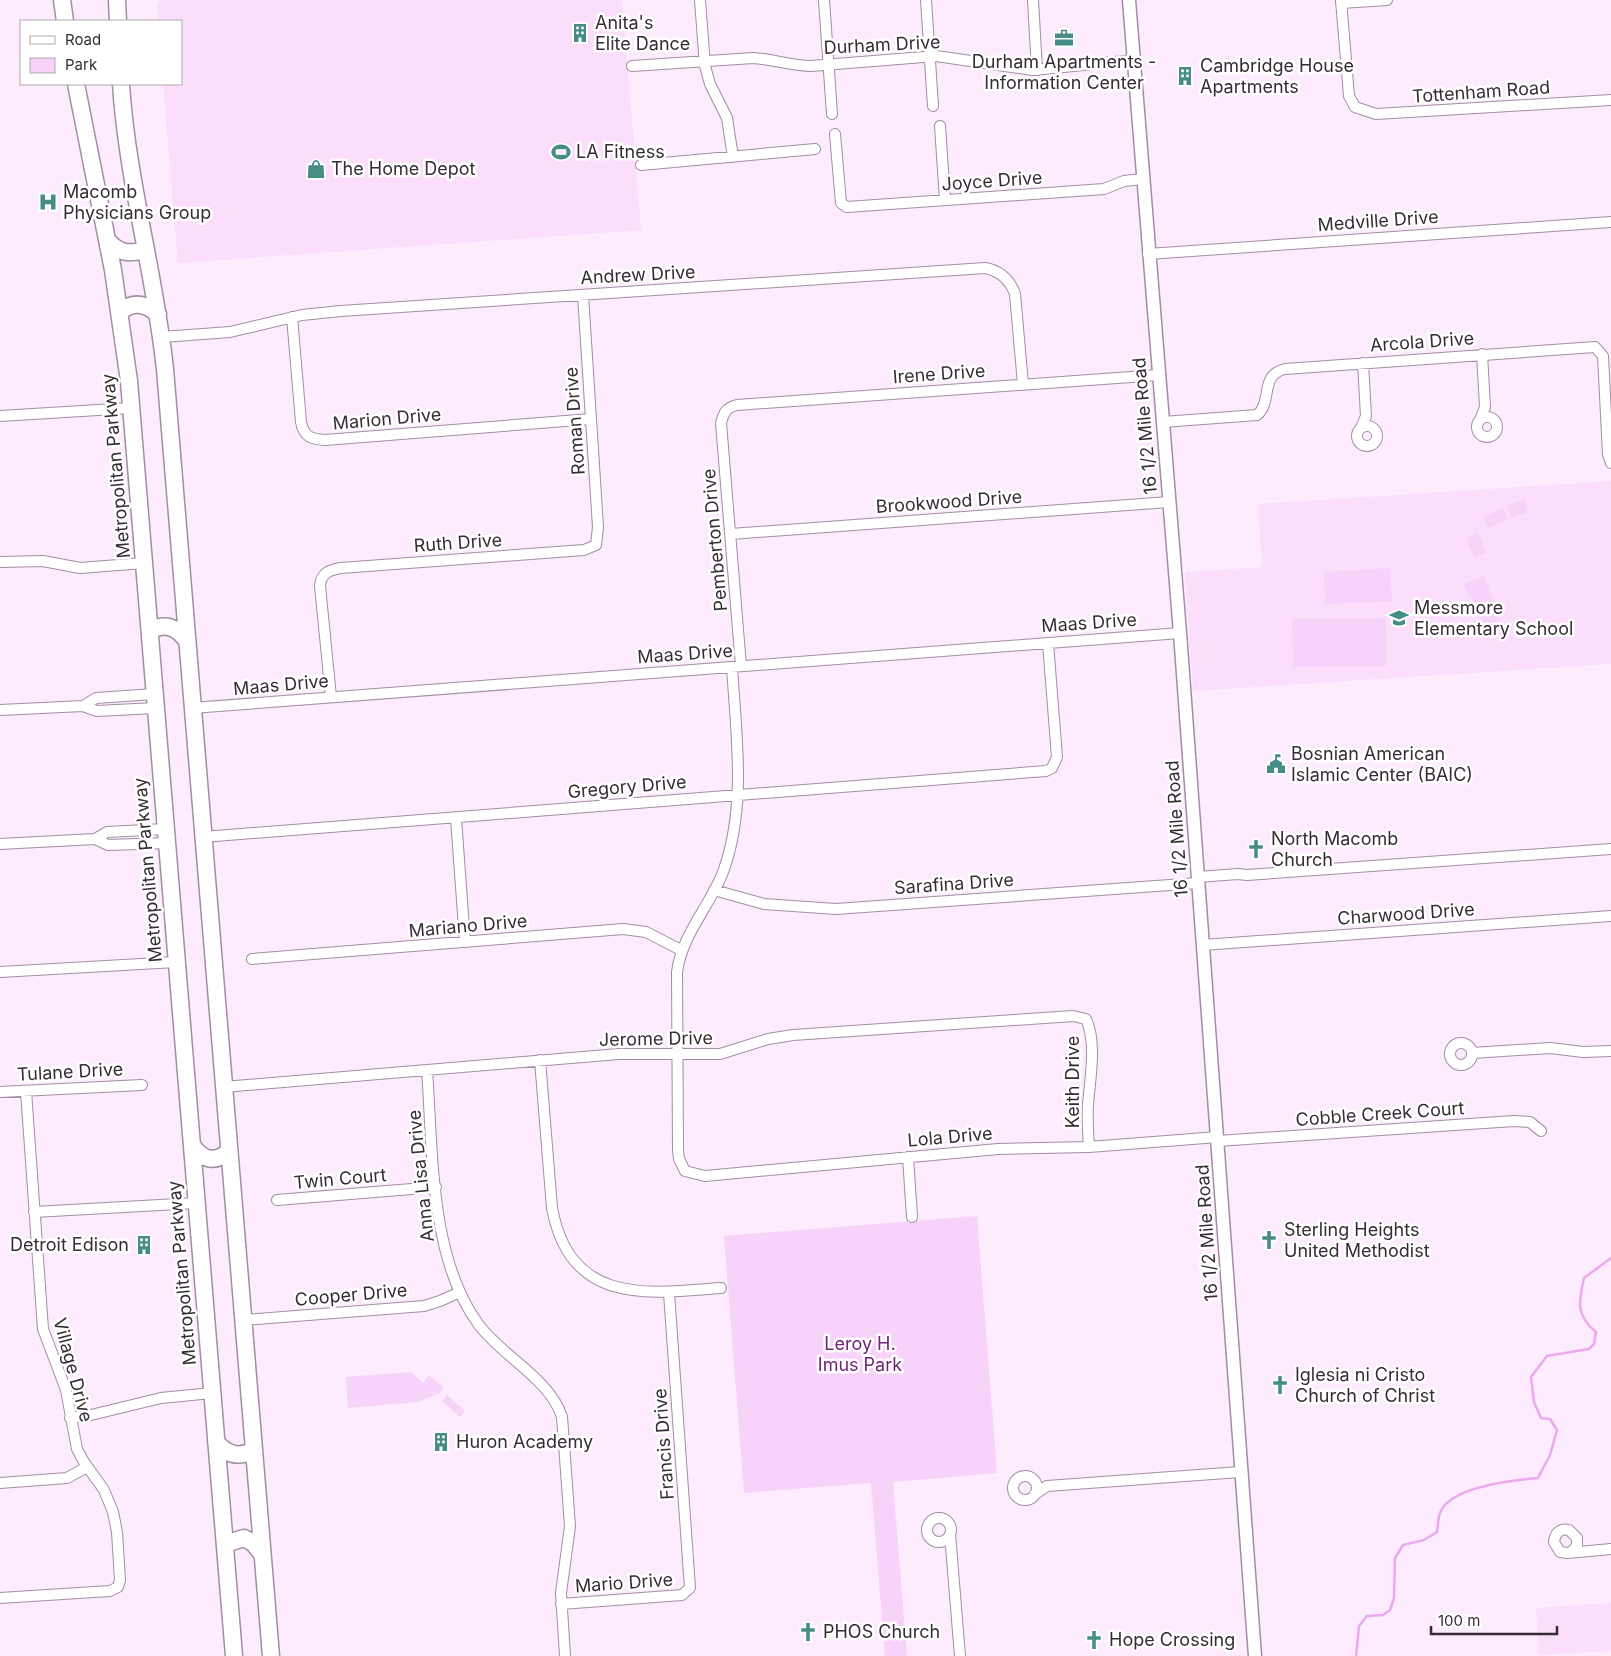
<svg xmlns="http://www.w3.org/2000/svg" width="1611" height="1656" font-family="Inter,sans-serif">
<rect width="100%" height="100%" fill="#fdebfe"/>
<path fill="#fadefc" d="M161 0H622L641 230 178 263 163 84H181V21H158L157 5Z
M1611 481V664L1193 691 1185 572 1262 567 1258 504Z
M1611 1603V1651L1539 1655 1536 1608Z"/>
<path fill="#f7d3f9" d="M1524 499 1529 511 1512 518 1507 506Z
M1503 508 1508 519 1488 528 1483 517Z
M1478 533 1486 553 1474 558 1466 538Z
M1390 568 1392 601 1325 604 1324 572Z
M1484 576 1501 622 1484 628 1471 594 1468 595 1463 584Z
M1386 618V666L1293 667 1292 619Z
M977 1216 997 1473 893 1482 907 1656H885L871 1483 744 1493 724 1236Z
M411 1372 423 1383 429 1375 444 1388 438 1395 431 1390 436 1395 417 1402 348 1408 346 1377Z
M447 1395 465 1411 460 1417 442 1401Z"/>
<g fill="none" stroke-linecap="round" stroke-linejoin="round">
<path stroke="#eca8f1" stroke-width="2.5" d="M1356 1656 1359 1626 1367 1616 1383 1615 1390 1610 1394 1598 1395 1558 1403 1545 1424 1540 1437 1532C1438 1526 1438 1518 1440 1513 1450 1486 1514 1480 1538 1478L1550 1455 1557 1430 1550 1419 1541 1418 1534 1402 1531 1377 1547 1356 1589 1349 1594 1344 1596 1332C1575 1315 1579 1301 1584 1278L1611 1258"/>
<g stroke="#a28ea3" stroke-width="12">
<path id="minor" d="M700 0 705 66 710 84 727 118 733 157
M824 0 832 114
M926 0 933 106
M1033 0 1037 70
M1341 0 1349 96 1355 107 1376 114 1611 100
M1341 3 1387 0
M632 66 753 58C773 59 791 66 811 66L936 56 1033 70 1134 60
M940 126 945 200
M835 134 841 203 847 207 1104 189 1124 181 1143 179
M641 165 815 149
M1148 254 1611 222
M292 317 301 422C304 437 311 439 325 440L591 419
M162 337 230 332 302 315 341 311 985 268C1001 271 1010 280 1015 294L1023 384
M0 416 131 408
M1477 427a10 10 0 1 1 20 0a10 10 0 1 1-20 0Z
M1480 420 1485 407 1482 354
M1163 422 1257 415C1273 402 1259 375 1285 369L1595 347 1603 356 1608 454 1611 463
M1357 436a10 10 0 1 1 20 0a10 10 0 1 1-20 0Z
M1361 428 1366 416 1363 363
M731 534 1169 502
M0 562 43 561 80 568 144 563
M741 666 721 423C724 412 726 408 737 405L1159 375
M732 667C736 733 747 807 723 872 710 906 682 934 677 972L678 1150 679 1159 685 1171 705 1176 998 1149 1089 1147 1218 1137
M331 697 320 586C321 573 329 570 341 568L584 550 596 545 598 527 583 295
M83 706 96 698 154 694
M192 708 1180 633
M0 710 83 706 97 711 155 708
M456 818 465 942
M203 837 1046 771 1052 768 1057 757 1048 643
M95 839 107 832 165 829
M0 844 95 839 108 845 167 843
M1198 877 1238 874 1247 875 1611 849
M714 890 764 904 836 909 1198 883
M1203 945 1611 916
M252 959 623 929 646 932 681 950
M0 972 176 962
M1450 1054a11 11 0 1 1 22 0a11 11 0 1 1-22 0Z
M1472 1053 1550 1048 1583 1052 1611 1051
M540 1060 552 1208C570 1305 646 1294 721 1288
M427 1070C433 1150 429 1258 479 1325 503 1357 550 1379 562 1417L570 1526 561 1593 565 1656
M223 1087 619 1054H720L768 1039 793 1035 1073 1016 1086 1019C1097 1042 1090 1080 1088 1104 1087 1118 1088 1132 1089 1147
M0 1092 142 1085
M1218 1141 1514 1121 1530 1122 1541 1131
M908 1157 912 1217
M277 1200 436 1187
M34 1212 196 1203
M243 1320 424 1306 440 1301 460 1292
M70 1418 91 1415 161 1398 212 1393
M1013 1488a12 12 0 1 1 24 0a12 12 0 1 1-24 0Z
M0 1483 67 1478 87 1467
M1035 1494 1047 1486 1240 1472
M927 1530a12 12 0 1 1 24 0a12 12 0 1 1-24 0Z
M950 1534 960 1656
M1571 1552 1577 1546V1538L1569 1530C1560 1528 1555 1533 1554 1542L1560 1552 1568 1553 1611 1549
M0 1598 110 1591 118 1587 120 1580 117 1532 113 1512 104 1490 84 1462 77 1449 66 1390 43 1329 26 1091
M561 1604 682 1595 690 1588 669 1293"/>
</g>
<g stroke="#a28ea3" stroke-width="15">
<path id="tertiary" d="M1129 0 1180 633 1255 1656"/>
</g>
<g stroke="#a28ea3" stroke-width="19">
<path id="primary" d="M62 0 65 21
M117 0 118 21
M76 84 113 270 129 381 234 1656
M121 84C127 180 155 273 165 369L271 1656
M107 240C119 254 129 254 146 250
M120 312C133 301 145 303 158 314
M150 631C165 622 177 627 187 641
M192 1145C202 1160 215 1164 229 1151
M216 1442C227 1455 239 1458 254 1450
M225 1544 244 1538 253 1543 262 1554"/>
</g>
<use href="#minor" stroke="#fff" stroke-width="10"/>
<use href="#tertiary" stroke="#fff" stroke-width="12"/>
<use href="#primary" stroke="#fff" stroke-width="16"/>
</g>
<defs>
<g id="building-bare" transform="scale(1.5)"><path d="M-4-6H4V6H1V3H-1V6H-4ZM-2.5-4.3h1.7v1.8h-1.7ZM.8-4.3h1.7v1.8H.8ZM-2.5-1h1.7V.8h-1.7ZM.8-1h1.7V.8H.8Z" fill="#468d85" stroke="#fff" stroke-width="2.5" paint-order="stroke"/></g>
<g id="office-bare" transform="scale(1.5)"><path d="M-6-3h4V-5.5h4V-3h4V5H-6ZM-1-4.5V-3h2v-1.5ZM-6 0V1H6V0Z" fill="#468d85" stroke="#fff" stroke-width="2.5" paint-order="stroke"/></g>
<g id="stadium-bare" transform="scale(1.5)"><path d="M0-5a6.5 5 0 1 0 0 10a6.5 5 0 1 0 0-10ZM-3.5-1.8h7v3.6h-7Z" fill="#468d85" stroke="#fff" stroke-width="2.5" paint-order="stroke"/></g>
<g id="shop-bare" transform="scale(1.5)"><path d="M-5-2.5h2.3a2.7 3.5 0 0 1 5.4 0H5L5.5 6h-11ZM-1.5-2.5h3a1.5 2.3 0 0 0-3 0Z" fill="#468d85" stroke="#fff" stroke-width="2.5" paint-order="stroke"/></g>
<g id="hospital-bare" transform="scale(1.5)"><path d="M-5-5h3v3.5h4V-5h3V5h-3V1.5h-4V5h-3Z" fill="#468d85" stroke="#fff" stroke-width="2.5" paint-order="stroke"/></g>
<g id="school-bare" transform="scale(1.5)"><path d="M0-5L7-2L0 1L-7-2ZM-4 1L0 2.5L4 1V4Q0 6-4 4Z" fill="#468d85" stroke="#fff" stroke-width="2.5" paint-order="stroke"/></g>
<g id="civic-bare" transform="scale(1.5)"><path d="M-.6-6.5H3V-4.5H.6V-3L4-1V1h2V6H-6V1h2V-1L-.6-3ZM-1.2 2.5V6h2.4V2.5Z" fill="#468d85" stroke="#fff" stroke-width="2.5" paint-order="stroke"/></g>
<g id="church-bare" transform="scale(1.5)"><path d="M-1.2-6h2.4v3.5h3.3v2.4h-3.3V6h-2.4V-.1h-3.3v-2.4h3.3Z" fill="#468d85" stroke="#fff" stroke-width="2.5" paint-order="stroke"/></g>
</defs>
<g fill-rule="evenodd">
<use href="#building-bare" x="580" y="33"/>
<use href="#office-bare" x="1064" y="38"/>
<use href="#building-bare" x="1185" y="76"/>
<use href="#stadium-bare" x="561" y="152"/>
<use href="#shop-bare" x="316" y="169"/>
<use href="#hospital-bare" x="48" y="202"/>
<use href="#school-bare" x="1399" y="618"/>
<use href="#civic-bare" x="1276" y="764"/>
<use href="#church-bare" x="1256" y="849"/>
<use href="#church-bare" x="1269" y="1240"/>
<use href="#building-bare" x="144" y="1245"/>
<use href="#church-bare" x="1280" y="1385"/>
<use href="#building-bare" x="441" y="1442"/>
<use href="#church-bare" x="808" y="1632"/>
<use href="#church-bare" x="1094" y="1640"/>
</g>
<g text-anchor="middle" stroke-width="5" stroke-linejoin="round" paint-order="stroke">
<g font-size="18" fill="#352c35" stroke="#fff" text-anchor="start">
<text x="595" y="29">Anita's<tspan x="595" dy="21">Elite Dance</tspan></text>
<text x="1064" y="68" text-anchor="middle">Durham Apartments -<tspan x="1064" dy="21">Information Center</tspan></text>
<text x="1200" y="72">Cambridge House<tspan x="1200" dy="21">Apartments</tspan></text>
<text x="576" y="158">LA Fitness</text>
<text x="331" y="175">The Home Depot</text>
<text x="63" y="198">Macomb<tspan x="63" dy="21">Physicians Group</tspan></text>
<text x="1414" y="614">Messmore<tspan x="1414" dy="21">Elementary School</tspan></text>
<text x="1291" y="760">Bosnian American<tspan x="1291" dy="21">Islamic Center (BAIC)</tspan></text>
<text x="1271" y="845">North Macomb<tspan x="1271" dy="21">Church</tspan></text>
<text x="1284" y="1236">Sterling Heights<tspan x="1284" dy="21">United Methodist</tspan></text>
<text x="129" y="1251" text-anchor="end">Detroit Edison</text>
<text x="1295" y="1381">Iglesia ni Cristo<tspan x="1295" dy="21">Church of Christ</tspan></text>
<text x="456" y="1448">Huron Academy</text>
<text x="823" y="1638">PHOS Church</text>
<text x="1109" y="1646">Hope Crossing</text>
</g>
<g font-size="18" fill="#352c35" stroke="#fff">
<text transform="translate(882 45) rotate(-3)" y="6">Durham Drive</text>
<text transform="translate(1481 92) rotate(-4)" y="6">Tottenham Road</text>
<text transform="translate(992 181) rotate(-4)" y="6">Joyce Drive</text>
<text transform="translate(1378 221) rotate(-4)" y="6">Medville Drive</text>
<text transform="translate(638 275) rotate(-3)" y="6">Andrew Drive</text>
<text transform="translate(1422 342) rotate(-4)" y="6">Arcola Drive</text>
<text transform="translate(939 374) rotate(-4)" y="6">Irene Drive</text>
<text transform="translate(387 419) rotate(-5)" y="6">Marion Drive</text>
<text transform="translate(575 421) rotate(-94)" y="6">Roman Drive</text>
<text transform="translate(1145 426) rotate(-95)" y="6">16 1/2 Mile Road</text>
<text transform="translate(116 466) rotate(-95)" y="6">Metropolitan Parkway</text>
<text transform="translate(949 502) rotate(-4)" y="6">Brookwood Drive</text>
<text transform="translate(715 540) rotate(-95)" y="6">Pemberton Drive</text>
<text transform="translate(458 543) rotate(-4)" y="6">Ruth Drive</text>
<text transform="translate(1089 623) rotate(-4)" y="6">Maas Drive</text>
<text transform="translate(685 654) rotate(-4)" y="6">Maas Drive</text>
<text transform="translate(281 685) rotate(-5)" y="6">Maas Drive</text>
<text transform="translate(627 787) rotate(-5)" y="6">Gregory Drive</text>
<text transform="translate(1177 829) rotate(-94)" y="6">16 1/2 Mile Road</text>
<text transform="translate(148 870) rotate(-95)" y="6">Metropolitan Parkway</text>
<text transform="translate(954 884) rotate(-4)" y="6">Sarafina Drive</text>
<text transform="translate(1406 914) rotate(-4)" y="6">Charwood Drive</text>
<text transform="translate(468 926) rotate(-5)" y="6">Mariano Drive</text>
<text transform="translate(656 1039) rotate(-1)" y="6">Jerome Drive</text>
<text transform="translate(70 1072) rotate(-3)" y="6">Tulane Drive</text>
<text transform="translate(1073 1082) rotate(-90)" y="6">Keith Drive</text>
<text transform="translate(1380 1114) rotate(-4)" y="6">Cobble Creek Court</text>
<text transform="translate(950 1137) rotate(-5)" y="6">Lola Drive</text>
<text transform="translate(421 1176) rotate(-96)" y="6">Anna Lisa Drive</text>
<text transform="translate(340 1179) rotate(-5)" y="6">Twin Court</text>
<text transform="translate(1207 1233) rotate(-94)" y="6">16 1/2 Mile Road</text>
<text transform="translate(182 1273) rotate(-95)" y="6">Metropolitan Parkway</text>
<text transform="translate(351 1295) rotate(-5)" y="6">Cooper Drive</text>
<text transform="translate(73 1370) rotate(75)" y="6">Village Drive</text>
<text transform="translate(664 1444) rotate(-94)" y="6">Francis Drive</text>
<text transform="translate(624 1583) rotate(-4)" y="6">Mario Drive</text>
</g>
<g font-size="18" fill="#712278" stroke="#fff">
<text x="860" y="1350">Leroy H.<tspan x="860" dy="21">Imus Park</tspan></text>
</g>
</g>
<rect x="20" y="20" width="162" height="65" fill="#ffffff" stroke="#aeabae"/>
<rect x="30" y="36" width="25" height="8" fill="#ffffff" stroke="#aeabae"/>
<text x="65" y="45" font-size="15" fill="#352c35">Road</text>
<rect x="30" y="58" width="25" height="15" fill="#f7d3f9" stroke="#aeabae"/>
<text x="65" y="70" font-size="15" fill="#352c35">Park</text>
<path d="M1431 1626v8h126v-8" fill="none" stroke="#352c35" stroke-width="2.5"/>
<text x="1438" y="1626" font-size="15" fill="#352c35" stroke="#ffffff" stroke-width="4" paint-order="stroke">100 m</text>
</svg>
